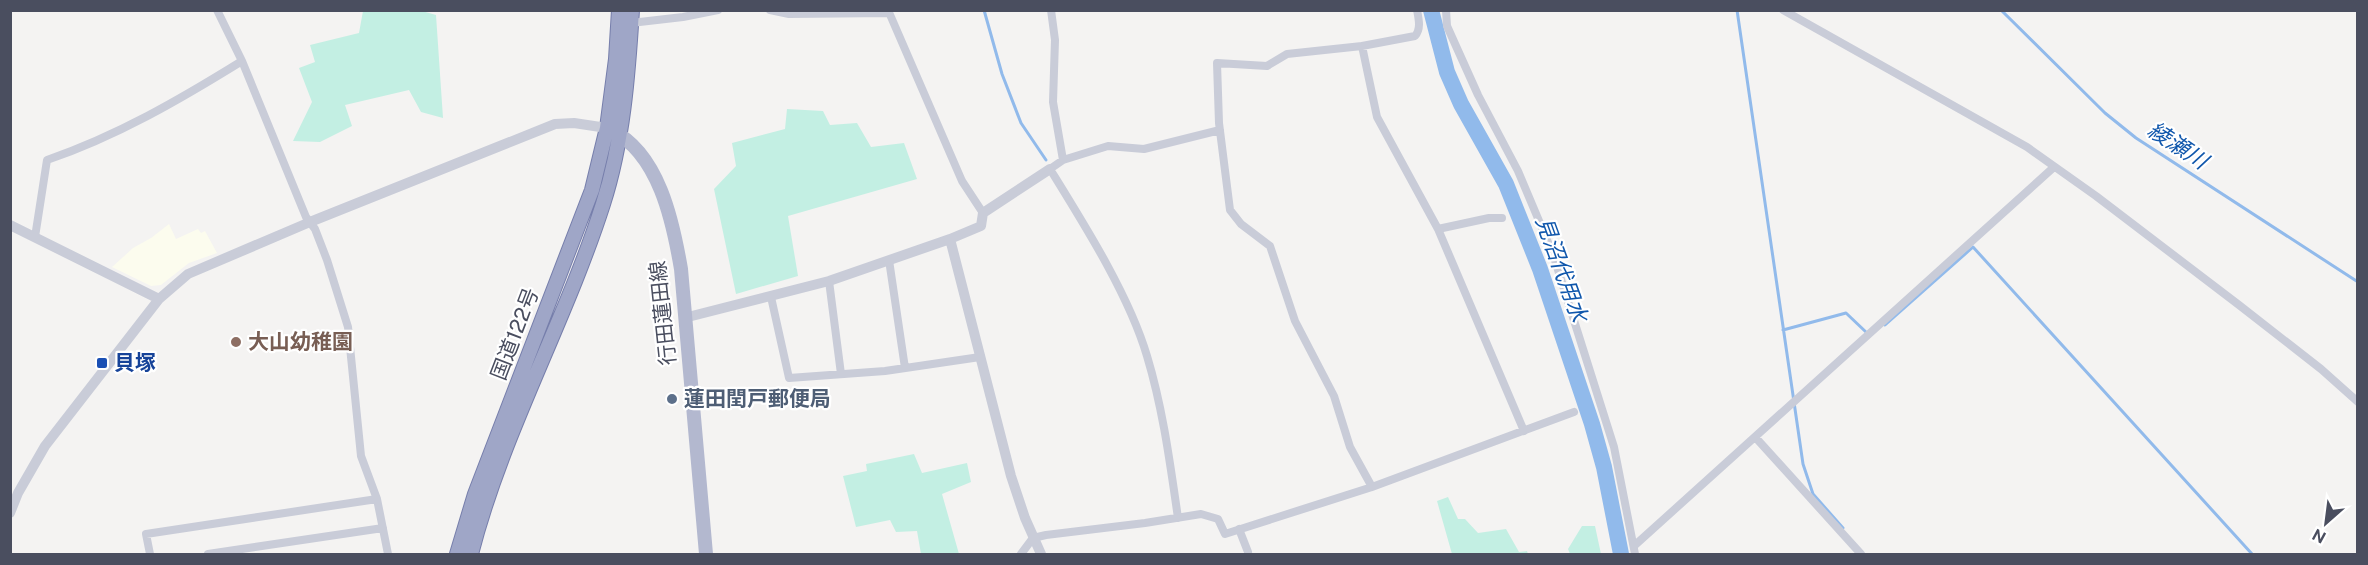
<svg xmlns="http://www.w3.org/2000/svg" width="2368" height="565" font-family="'Public Sans','Noto Sans JP',sans-serif">
<rect width="100%" height="100%" fill="#f4f3f2"/>
<path fill="#fcfcee" d="M169 224 176 239 198 229 201 233 205 231 217 253 189 263 161 285 151 286 112 267 133 248 151 238Z"/>
<path fill="#c3efe3" d="M363 11H422L436 15 443 118 421 112 409 90 345 105 352 126 320 142 293 141 312 102 299 68 315 62 310 45 359 33Z
M787 109 823 111 830 125 857 123 871 147 904 143 917 179 788 216 798 276 736 294 714 189 736 166 732 143 785 129Z
M914 454 922 473 967 463 971 482 942 494 959 554H921L917 531 896 532 890 520 856 527 843 476 867 471 866 464Z
M1448 497 1458 519H1465L1478 533 1506 529 1519 552 1527 551 1528 554H1452L1437 501Z
M1582 526H1595L1601 554H1570L1568 549Z"/>
<g fill="none" stroke-linecap="round" stroke-linejoin="round">
<path stroke="#91baeb" stroke-width="3" d="M984 10 1002 74 1021 123 1046 160
M1737 10 1803 464 1813 494 1843 528
M2001 10 2105 113 2136 138 2358 282
M1885 325 1973 247 2252 554
M1783 330 1846 313 1867 333"/>
<path stroke="#91baeb" stroke-width="16" d="M1431 10 1447 72 1461 104 1506 184 1540 269 1592 424 1604 467 1621 554"/>
<g stroke="#767eab" stroke-width="16">
<path id="trunk" d="M457 554 475 494 592 190 607 128 616 59 619 10
M471 554C502 433 565 323 603 204 623 142 628 75 632 10"/>
</g>
<path stroke="#c9ccd8" stroke-width="8" d="M217 10 242 61 306 217 315 229 327 260 348 327 361 456 377 499 388 554
M770 10 789 14 889 13
M888 10 962 181 983 213
M1051 10 1055 40 1053 102 1063 160
M1446 10 1447 26 1478 95 1518 171 1553 254 1614 447 1635 554
M1783 10 2027 147 2096 196 2239 305 2321 369 2358 402
M631 23 683 17 718 10
M1362 46 1377 117 1438 229 1489 218H1502
M1438 229 1524 431
M35 237 47 160C117 136 179 100 242 61
M889 260 905 368
M829 281 841 374
M771 297 789 378 885 371 980 357
M1756 438 1861 554
M1372 487 1350 447 1334 396 1295 321 1270 246 1241 224 1230 210 1219 123 1217 63 1267 66 1287 54 1362 46 1415 36C1421 29 1419 20 1417 10
M1178 518C1170 463 1163 409 1147 356 1129 295 1084 224 1050 169L1063 160 1108 146 1144 149 1220 130
M1239 529 1248 552
M1634 546 2054 167
M150 554 146 534 377 499
M208 554 383 528
M1021 554 1033 538 1046 535 1145 523 1201 514 1218 519 1225 534 1372 487 1574 412"/>
<path stroke="#c9ccd8" stroke-width="10" d="M10 225 159 299
M950 239 981 226 983 213 1050 169
M684 318 829 281 950 239 1011 476 1025 518 1041 554
M10 513 18 493 45 446 159 299 188 274 310 222 555 124 574 123 607 128"/>
<path stroke="#b3b8cf" stroke-width="14" d="M611 130C659 153 673 222 681 269L706 554"/>
<use href="#trunk" stroke="#9fa6c7" stroke-width="14"/>
</g>
<circle fill="#8d6e63" stroke="#fff" stroke-width="2" cx="236" cy="342" r="6"/>
<rect fill="#1a4fb4" stroke="#fff" stroke-width="2" x="96" y="357" width="12" height="12" rx="3"/>
<circle fill="#5c6f8a" stroke="#fff" stroke-width="2" cx="672" cy="399" r="6"/>
<g text-anchor="middle" stroke-width="4.5" stroke-linejoin="round" paint-order="stroke">
<g font-size="21" fill="#4a4e5f" stroke="#fff">
<text transform="translate(663 313) rotate(-96)" y="7">行田蓮田線</text>
<text transform="translate(515 334) rotate(-69)" y="7">国道122号</text>
</g>
<g font-size="21" font-weight="bold" fill="#785e54" stroke="#fff" text-anchor="start">
<text x="248" y="349">大山幼稚園</text>
</g>
<g font-size="21" font-weight="bold" fill="#164399" stroke="#fff" text-anchor="start">
<text x="114" y="370">貝塚</text>
</g>
<g font-size="21" font-weight="bold" fill="#4e5e75" stroke="#fff" text-anchor="start">
<text x="684" y="406">蓮田閏戸郵便局</text>
</g>
<g font-size="22" font-style="italic" fill="#1057ac" stroke="#fff">
<text transform="translate(2178 145) rotate(33)" y="8">綾瀬川</text>
<text transform="translate(1562 269) rotate(70)" y="8">見沼代用水</text>
</g>
</g>
<rect width="2368" height="565" fill="none" stroke="#4a4e5f" stroke-width="24"/>
<g transform="translate(2326 523) rotate(208)" stroke="#ffffff" stroke-width="4.5" paint-order="stroke">
<path d="M0-4.5L10 22L0 15L-10 22Z" fill="#4a4e5f"/>
<text y="-9" font-size="16" font-weight="bold" text-anchor="middle" fill="#4a4e5f">N</text>
</g>
</svg>
